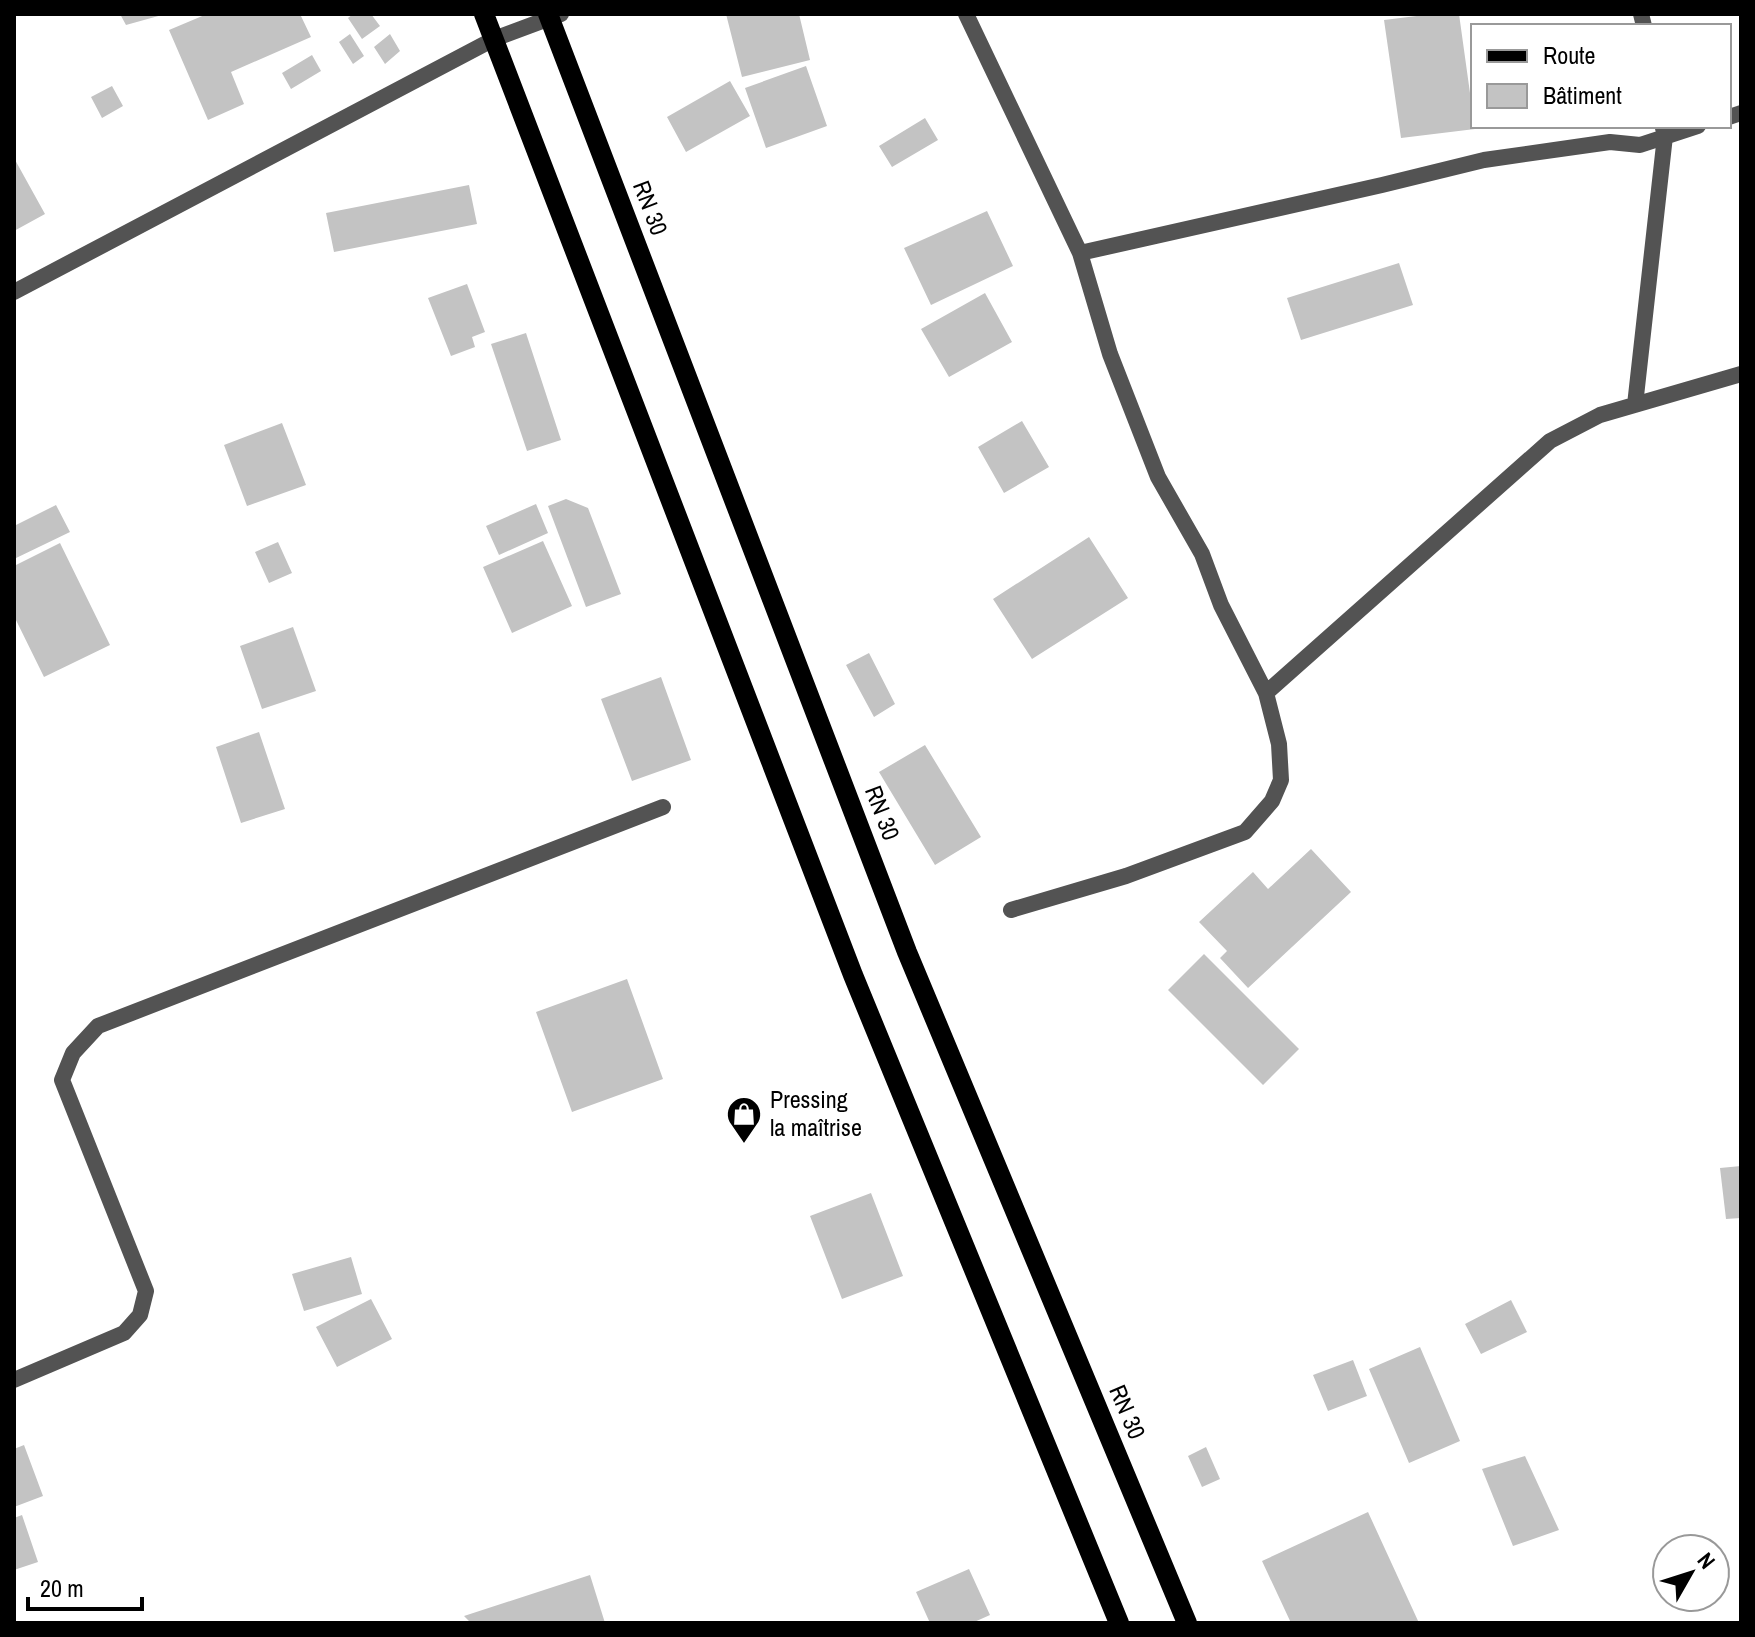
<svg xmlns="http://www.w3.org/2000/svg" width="1755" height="1637" font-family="'Archivo Narrow',sans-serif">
<rect width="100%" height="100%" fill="#fff"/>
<path fill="#c3c3c3" d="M120 14H162V15L126 25Z
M207 14H300L311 37 231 72 244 104 208 120 169 30Z
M353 14H371L380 26 362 39 348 18Z
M726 14H799L810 60 742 77Z
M1433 14H1459L1475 129 1401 138 1384 20Z
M350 34 364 56 353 64 339 42Z
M390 34 400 51 385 64 374 47Z
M312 55 321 71 291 89 282 73Z
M806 66 827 126 766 148 745 88Z
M730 81 750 116 686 152 667 117Z
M112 86 123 106 102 118 91 97Z
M925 118 938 140 892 167 879 146Z
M14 158 45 214 14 231Z
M469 185 477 224 334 252 326 213Z
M987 211 1013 266 931 305 904 248Z
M1399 263 1413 305 1301 340 1287 298Z
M467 284 485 332 472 337 475 347 451 356 428 298Z
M985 293 1012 342 949 377 921 329Z
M526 333 561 440 527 451 491 344Z
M1022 421 1049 467 1004 493 978 447Z
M282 423 306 485 247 506 224 445Z
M566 499 588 508 621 594 586 607 548 506Z
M536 504 548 533 499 555 486 526Z
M56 505 70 532 14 559V526Z
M1089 537 1128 598 1032 659 993 599Z
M543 541 572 606 512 633 483 567Z
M278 542 292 573 269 583 255 552Z
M60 543 110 645 44 677 14 616V566Z
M293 627 316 691 262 709 240 646Z
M869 653 895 704 874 717 846 665Z
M661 677 691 760 632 781 601 699Z
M259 732 285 809 241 823 216 747Z
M925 745 981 837 935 865 879 772Z
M1311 849 1351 892 1248 988 1220 958 1227 951 1199 922 1253 872 1268 889Z
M1204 954 1299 1049 1263 1085 1168 990Z
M627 979 663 1079 572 1112 536 1012Z
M1741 1166V1218L1726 1219 1720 1168Z
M871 1193 903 1276 842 1299 810 1216Z
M351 1257 362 1294 304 1311 292 1274Z
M371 1299 392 1339 337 1367 316 1327Z
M1511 1300 1527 1332 1481 1354 1465 1324Z
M1420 1347 1460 1441 1409 1463 1369 1369Z
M1353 1360 1367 1396 1328 1411 1313 1375Z
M24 1445 43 1496 14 1507V1449Z
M1206 1447 1220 1479 1202 1487 1188 1456Z
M1525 1456 1559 1530 1513 1546 1482 1469Z
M1368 1512 1419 1623H1291L1262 1561Z
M22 1515 38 1562 14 1570V1518Z
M969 1569 990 1615 972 1623H930L916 1592Z
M590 1575 605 1623H471L464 1616Z"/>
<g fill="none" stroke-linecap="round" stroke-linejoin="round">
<path stroke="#535353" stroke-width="16" d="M966 14 1080 253 1110 354 1158 477 1202 554 1221 605 1266 693 1279 744 1281 780 1272 801 1245 832 1126 876 1011 910
M1641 14 1644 26
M1729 117 1741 113
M1080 253 1382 185 1484 160 1610 142 1640 145 1698 126
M14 292 494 39 561 14
M1635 405 1665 136 1663 128
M1266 693 1550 441 1600 415 1741 374
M14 1380 124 1333 140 1315 146 1291 62 1080 73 1053 98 1026 663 807"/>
<path stroke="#000" stroke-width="20" d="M484 14 853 975 1119 1623
M548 14 907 952 1187 1623"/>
</g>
<defs>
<g id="shop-pin" transform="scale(1.8)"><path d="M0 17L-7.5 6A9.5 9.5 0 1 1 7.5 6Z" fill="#000" stroke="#fff"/><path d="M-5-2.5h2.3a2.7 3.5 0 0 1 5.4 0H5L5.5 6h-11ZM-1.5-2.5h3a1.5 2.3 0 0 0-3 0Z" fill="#fff"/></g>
</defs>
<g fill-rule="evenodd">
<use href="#shop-pin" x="744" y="1114"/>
</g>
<g text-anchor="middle" stroke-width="8" stroke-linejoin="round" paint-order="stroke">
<g font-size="24" fill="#000" stroke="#fff">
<text transform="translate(650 208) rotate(69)" y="8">RN 30</text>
<text transform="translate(882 813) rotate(69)" y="8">RN 30</text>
<text transform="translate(1127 1412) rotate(67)" y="8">RN 30</text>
</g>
<g font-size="24" fill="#000" stroke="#fff" text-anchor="start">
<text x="770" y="1108">Pressing<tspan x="770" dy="28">la maîtrise</tspan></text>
</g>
</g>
<rect width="1755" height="1637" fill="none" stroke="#000000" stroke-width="32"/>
<rect x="1471" y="24" width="260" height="104" fill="#ffffff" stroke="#999999" stroke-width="2"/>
<rect x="1487" y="50" width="40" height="12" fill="#000000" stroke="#999999" stroke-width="2"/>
<text x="1543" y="64" font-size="24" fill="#000000">Route</text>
<rect x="1487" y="84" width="40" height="24" fill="#c3c3c3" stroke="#999999" stroke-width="2"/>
<text x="1543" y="104" font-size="24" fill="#000000">Bâtiment</text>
<g transform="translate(1691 1573) rotate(51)"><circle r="38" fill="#ffffff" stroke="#999999" stroke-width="2"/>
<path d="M0-6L14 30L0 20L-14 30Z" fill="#000000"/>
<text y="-12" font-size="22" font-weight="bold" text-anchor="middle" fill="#000000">N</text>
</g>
<path d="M28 1597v12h114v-12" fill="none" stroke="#000000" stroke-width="4"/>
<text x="40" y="1597" font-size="24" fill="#000000" stroke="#ffffff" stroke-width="6" paint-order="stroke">20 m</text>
</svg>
